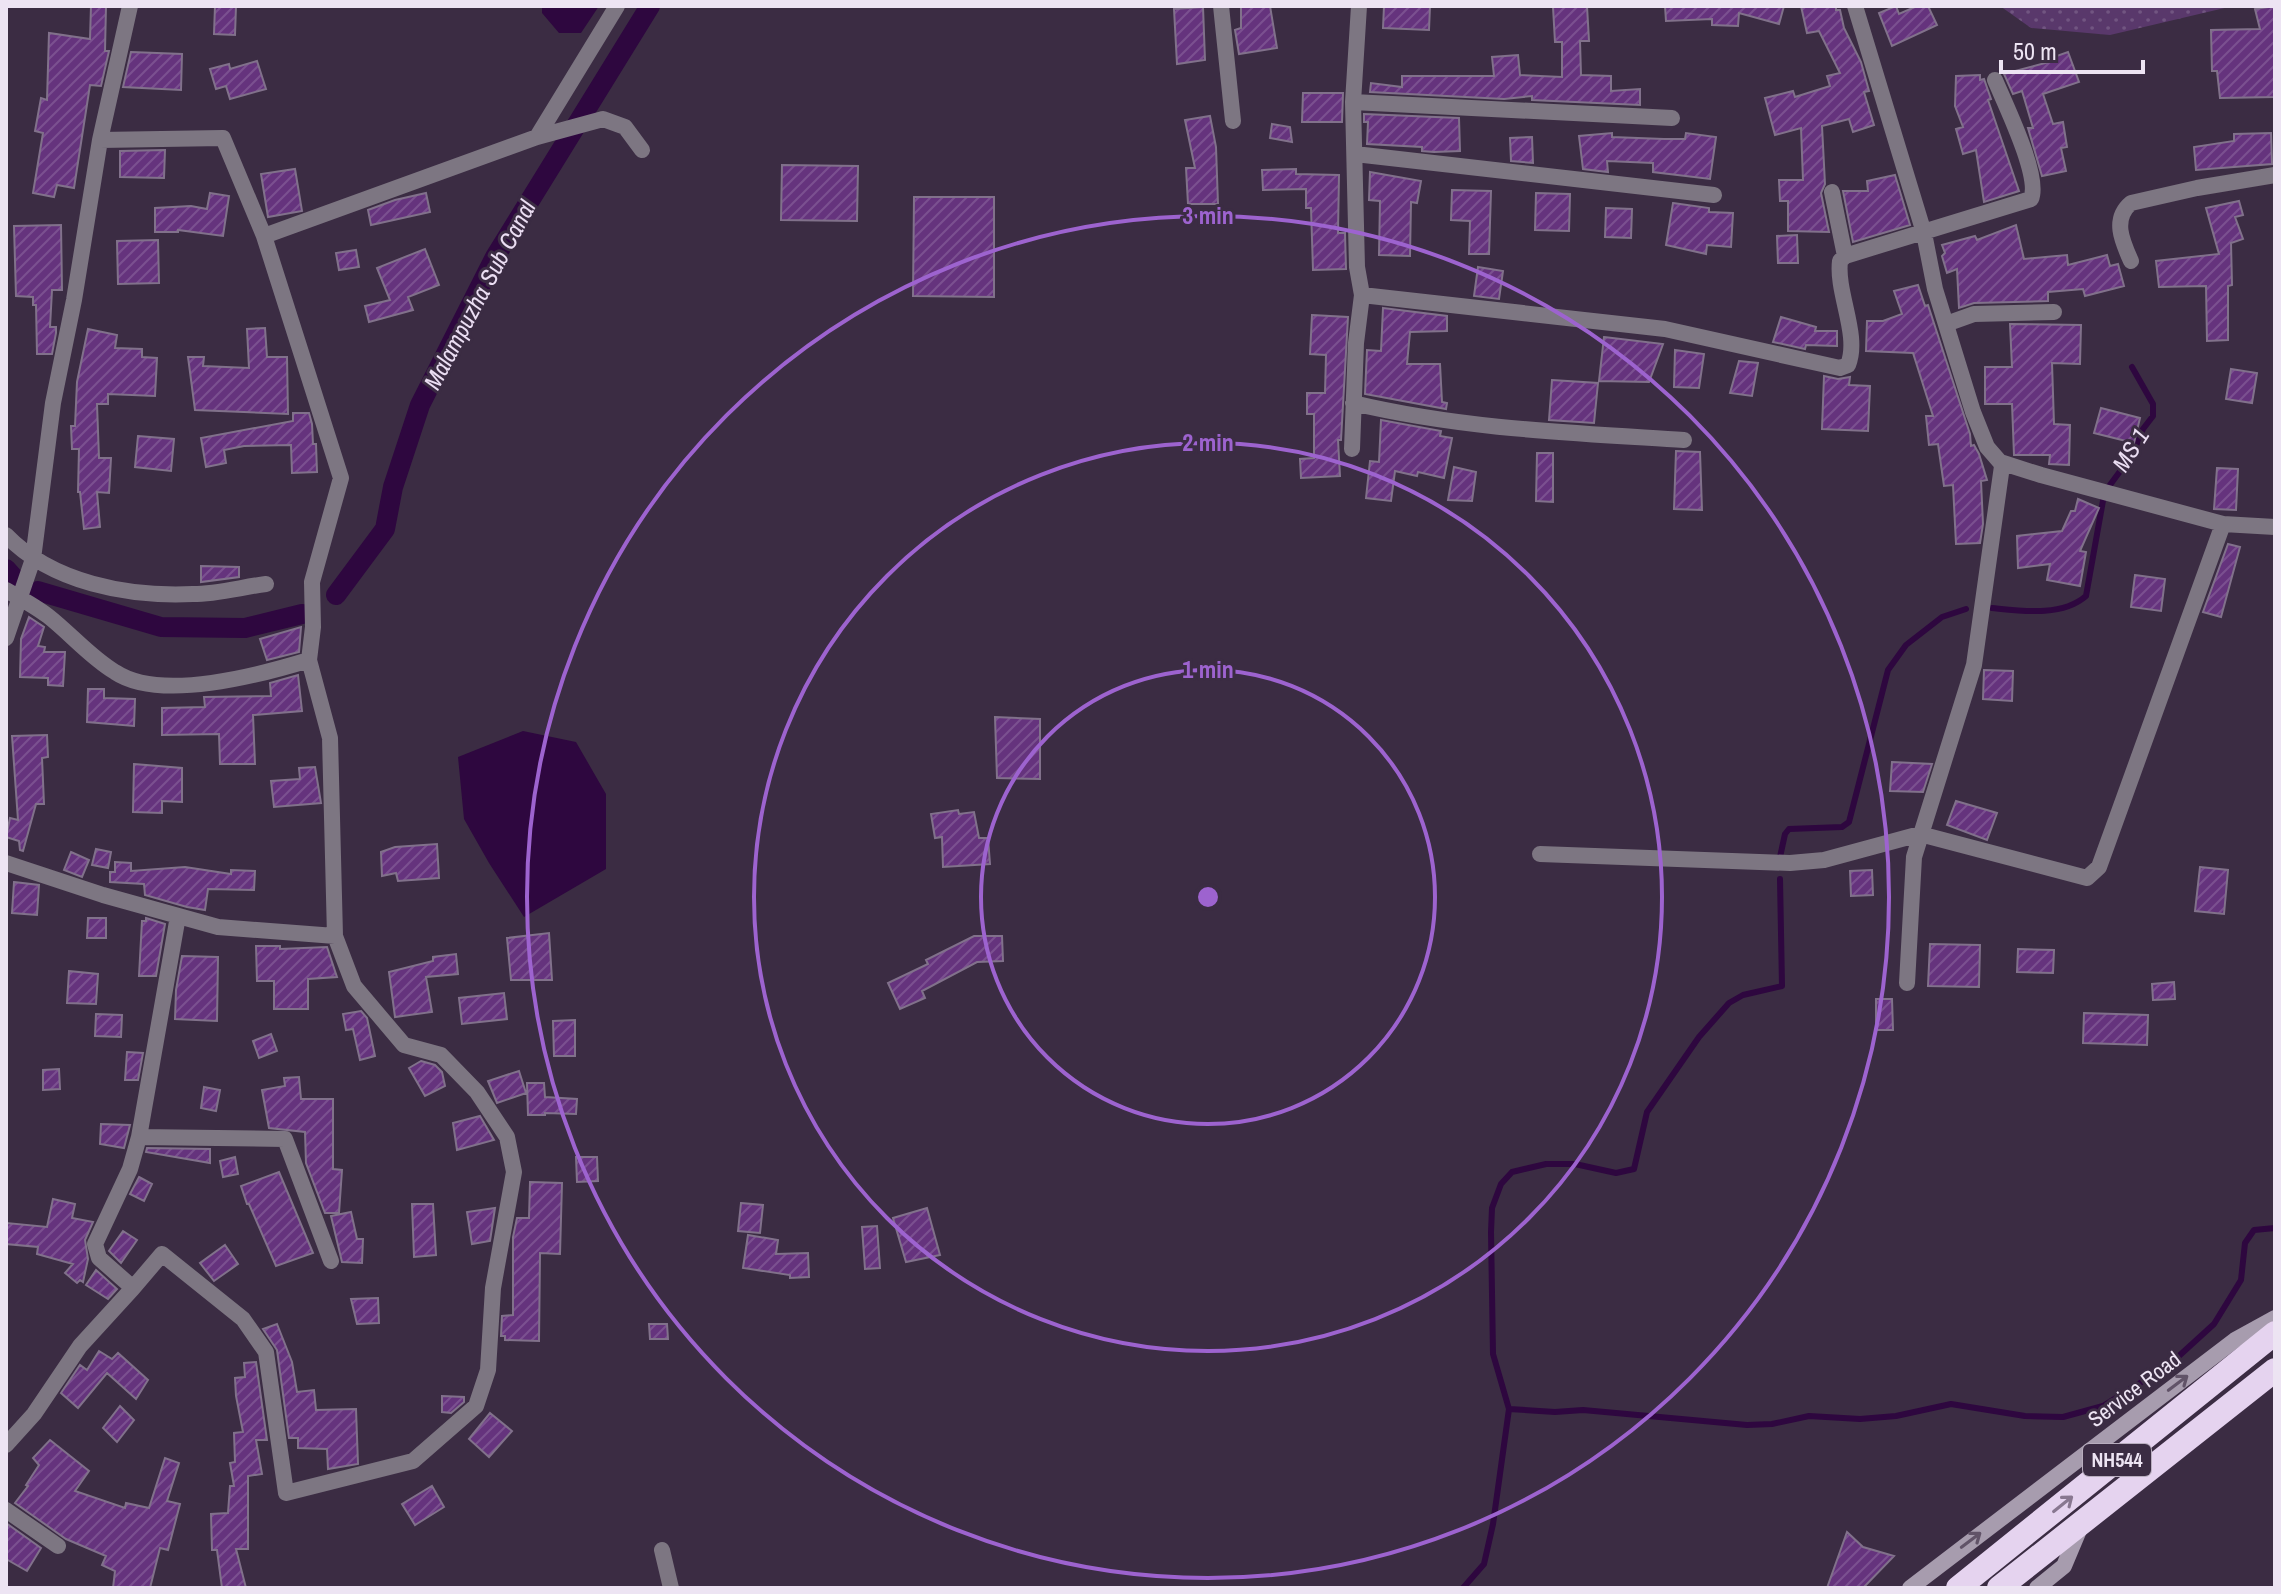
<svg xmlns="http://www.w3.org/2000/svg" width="2281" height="1594" font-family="'Archivo Narrow',sans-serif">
<defs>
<pattern id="grass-dots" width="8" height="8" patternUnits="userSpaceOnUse" patternTransform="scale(2)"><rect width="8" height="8" fill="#59386b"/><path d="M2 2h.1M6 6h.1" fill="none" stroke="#715581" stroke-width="1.8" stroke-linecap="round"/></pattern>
<pattern id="building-hatch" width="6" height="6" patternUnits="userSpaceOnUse" patternTransform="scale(2)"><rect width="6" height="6" fill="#65337d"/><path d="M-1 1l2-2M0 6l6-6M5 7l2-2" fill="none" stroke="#7b5090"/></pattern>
</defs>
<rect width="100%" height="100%" fill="#3b2c43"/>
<path fill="url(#grass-dots)" d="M2000 6H2233L2110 35 2031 28Z"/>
<path fill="#2e073f" d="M542 6H599L581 33H559L542 13Z
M523 731 576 742 606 794V869L524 917 489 863 464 819 458 757Z"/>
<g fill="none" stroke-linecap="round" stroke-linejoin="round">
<path stroke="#2e073f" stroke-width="6" d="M2107 489 2132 455 2143 429 2153 416V404L2132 367
M1992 608C2022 611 2062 617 2086 596L2104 495
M1780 857 1785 834 1789 829 1842 827 1849 822 1888 670 1906 645 1942 617 1966 609
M1509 1409 1555 1412 1583 1410 1747 1425 1772 1424 1809 1416 1860 1419 1896 1416 1951 1404 2025 1416 2063 1417 2103 1406 2169 1365 2214 1324 2241 1280 2245 1243 2254 1230 2275 1228
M1463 1588 1484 1564 1493 1524 1509 1409 1493 1354 1491 1232 1492 1208 1501 1184 1512 1172 1546 1164H1575L1616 1173 1634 1169 1647 1112 1699 1037 1729 1003 1743 995 1782 986 1780 879"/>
<path stroke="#2e073f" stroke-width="20" d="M6 569 14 578
M38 591 161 627 245 628 302 614
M336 595 385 529 393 487 420 405 495 257 650 6"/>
</g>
<path fill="url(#building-hatch)" stroke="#81718b" stroke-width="2" d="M91 6H106L105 51H109L101 86 90 85 74 188 57 185 54 197 33 193 43 133 35 131 41 98 47 100 49 33 90 39Z
M215 6H236L235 35 214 34Z
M1241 6H1270L1277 48 1239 54 1235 30 1241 28Z
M1384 6H1430L1429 30 1383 28Z
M1587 6 1589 41H1580L1581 75 1611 76V91L1640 89V105L1532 100V96L1504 99 1370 92 1371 83 1402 87V76H1494L1492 57 1518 55 1520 75 1562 77V42H1555L1553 7Z
M1665 6H1784L1779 24 1739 13 1738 26 1712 25V19L1666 21Z
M1801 6H1836V10H1840L1844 28 1861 62 1869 91 1864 92 1874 125 1853 132 1849 119 1822 126 1825 184 1821 193 1829 232 1788 231V201H1780L1779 180H1803L1801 128 1775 135 1765 98 1793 91 1795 97 1830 86 1827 76 1840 73 1819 31 1807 33Z
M1896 6 1899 14 1917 6H1928L1937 25 1892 46 1879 13Z
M2275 6V97L2220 98 2217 71H2212L2211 30 2260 29 2255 9Z
M1203 7 1205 60 1177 64 1174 9Z
M131 52 182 54 181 90 123 87Z
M2068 52 2079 82 2043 94 2053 124 2063 122 2067 147 2061 148 2066 171 2042 176 2028 128H2033L2022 91 2013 94 2004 74 2049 62 2048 59Z
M257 61 266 89 230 99 226 86 216 89 210 69 229 64 230 69Z
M1980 75V80L1984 79 1991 99 1988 100 2019 191 1984 202 1976 150 1963 154 1956 129 1963 127 1955 106 1956 76Z
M1303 93H1343L1342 122H1302Z
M1364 114 1459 118 1460 151 1434 152 1422 151V147L1367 144 1368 122H1364Z
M1210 116 1216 147 1218 204H1188L1186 168H1195L1185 120Z
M1272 124 1290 127 1292 142 1270 138Z
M1612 133V137L1664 139H1685L1686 133 1716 137 1710 179 1653 172V163L1607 161 1608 172 1583 169 1579 136Z
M2271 133 2272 164 2196 170 2194 147 2234 141V134Z
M1532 137 1533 163 1511 161 1510 138Z
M165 150 164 178 120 177V151Z
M782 165 858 166 857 221 781 220Z
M295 169 302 211 268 217 261 174Z
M1296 169V174L1339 175 1338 233H1345L1346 269 1313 270 1311 208H1306V189L1263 190 1262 170Z
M1370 172 1421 181 1417 203 1411 202 1410 256 1379 255 1380 201 1369 200Z
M1895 175 1910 225 1853 242 1843 191H1868L1867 181Z
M1452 190 1491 191 1489 254H1469L1470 221 1451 220Z
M210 193 229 196 223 236 178 230V232H155V208L191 206 207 209Z
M426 193 430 212 371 225 368 210 395 200Z
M1536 193 1570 194 1569 231 1535 230Z
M914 197H994V297L913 296Z
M2239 201 2243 215 2235 217 2243 239 2231 243 2232 285 2228 286V340L2207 341 2206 286 2159 287 2156 261 2219 254 2206 208Z
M1673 203 1709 208V212L1733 213 1731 247 1707 245 1706 254 1666 245Z
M1606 208 1632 209 1631 238 1605 237Z
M61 225 62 290H52L50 327H56V333L52 354H37L36 305H33V297L16 296 14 226Z
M2016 225 2024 259 2067 255 2068 265 2107 255 2110 266 2118 264 2124 286 2085 296 2083 289 2048 292V301L1974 303 1959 308 1957 269 1947 273 1942 256 1945 253 1942 245 1975 236 1977 240Z
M1797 235 1798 263H1778L1777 236Z
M158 240 159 283 118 284 117 241Z
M425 249 439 285 408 297 413 310 369 322 365 306 390 300 377 268Z
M356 250 359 267 339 270 336 253Z
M1478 267 1503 271 1499 299 1474 296Z
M1918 285 1925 306 1928 305 1970 434 1971 446 1974 445 1979 454 1987 480 1981 481 1983 524 1980 543 1956 544 1953 485 1944 486 1938 444 1929 445 1926 416H1933L1913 353 1866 351 1867 321H1883L1902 314 1894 291Z
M1383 308 1447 316V331L1410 332 1407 364H1440L1442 402 1447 403 1446 409 1365 394 1367 350 1381 351Z
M1312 315 1348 317 1341 440H1338L1340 476 1301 478 1300 459 1314 458V414H1307V393H1325L1326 355 1310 354Z
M1781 317 1816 327 1815 331H1837V346L1806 345 1805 349 1773 342Z
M2010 324 2081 325 2080 364 2052 363 2054 424 2070 425 2069 465 2049 464 2050 455H2014L2012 404H1985V367H2012Z
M265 328 267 357H287L288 414 195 410 188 357H204L203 366 249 368 247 329Z
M88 329 117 335 115 348 142 349V357L157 358 155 396 108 394V404H97L99 458H111L109 493 97 492 100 527 84 529 80 492H78L79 449H72L71 426H75L77 382Z
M1604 337 1663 344 1649 382 1599 381Z
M1675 350 1704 354 1699 388 1674 387Z
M1739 361 1758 363 1752 396 1730 393Z
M2231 369 2257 373 2252 403 2226 399Z
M1824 376 1838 379 1850 377 1849 385 1870 386 1868 431 1822 429Z
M1552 380 1598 383 1594 423 1549 420Z
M2101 408 2140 418 2134 443 2094 433Z
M293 413H309L312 424 313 444H316L317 472 292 473 291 445 244 446 224 450 226 463 206 467 201 438 293 421Z
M1381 420 1441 431 1440 436 1452 438 1444 478 1418 472 1417 476 1395 471 1391 501 1366 498 1370 461 1379 462Z
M138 436 174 439 171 471 135 467Z
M1676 451 1700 452 1702 510 1674 509Z
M1537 453H1553V502L1536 501Z
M1454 467 1476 472 1472 501 1448 500Z
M2217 468 2238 469 2236 510 2214 509Z
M2078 499 2099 508 2080 551 2086 552 2080 586 2047 580 2050 564 2018 568 2017 536 2062 531 2071 511H2075Z
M2228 544 2240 547 2221 617 2203 612Z
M201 566 239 567V577L201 582Z
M2135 575 2165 579 2161 611 2131 607Z
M29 617 44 627 38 646 45 647 44 652H65L63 686 48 685V678L20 677 21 639Z
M301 627 299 652 267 660 260 639Z
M1984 670 2013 671 2012 701 1983 699Z
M298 675 302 711 253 715 255 764H220L219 734 162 735V708L205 707 204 697 271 696 270 683Z
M88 689H104V698L135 699 134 726 87 722Z
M995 717 1040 719V779L997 778Z
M47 735 48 757 42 758 44 804H36L23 851 20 850 19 841 6 837 10 818 18 820 12 736Z
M1892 762 1932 764 1923 792 1890 791Z
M134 764 182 768V802L162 801V813L133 812Z
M315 767 321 803 274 807 271 781 300 779 299 768Z
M1956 801 1997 813 1987 840 1947 825Z
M958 810 959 814 974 812 979 838H988L990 864 943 867 942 837 935 838 931 814Z
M437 844 439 878 398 881 396 873 382 876 381 852 395 847Z
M96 849 111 852 108 868 92 865Z
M71 852 89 860 82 877 64 870Z
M115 862 131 863V871L185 867 231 874V870L255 871 254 890 208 889 205 910 187 907 145 895 144 884 110 882V872H115Z
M2200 867 2228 870 2224 914 2195 911Z
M1872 870 1873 895 1851 896 1850 871Z
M14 882 39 885 37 915 12 913Z
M88 918H106V938H87Z
M146 918 165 924 156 976H139L142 921H146Z
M549 933 552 980H511L507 938Z
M974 936H1002L1003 961 977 962 922 991 925 998 900 1009 888 983 928 964 926 960Z
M1930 944 1980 945 1979 987 1928 986Z
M256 946H280V949L327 947 337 977 308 979V1009H274V981H257Z
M2018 949 2054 950 2053 973 2017 972Z
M456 954 458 974 426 977 432 1012 395 1017 389 972 433 961V957Z
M182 956 218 957 217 1021 175 1019 176 990Z
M69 971 98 974 96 1004 67 1003Z
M2174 982 2175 999 2153 1000 2152 984Z
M504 993 507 1019 462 1024 459 998Z
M1876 999H1892L1893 1030H1876Z
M361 1011 367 1018 375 1056 360 1060 353 1029 346 1030 343 1014Z
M2084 1013 2148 1015 2147 1045 2083 1043Z
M96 1014 122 1015 121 1037 95 1036Z
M575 1020V1056H554L553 1021Z
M271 1034 277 1051 259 1058 253 1041Z
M127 1052 143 1053 138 1080H125Z
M421 1061 435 1065 442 1072 445 1086 425 1096 409 1068Z
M59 1069 60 1089 43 1090V1070Z
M519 1071 526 1093 497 1103 488 1081Z
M299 1077 301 1099H333V1169L342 1170 339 1213H325L306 1163 305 1132 269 1128 262 1090 285 1086 284 1078Z
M527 1083H544L545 1097 577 1099 576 1114 545 1113V1115H528Z
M204 1087 220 1090 216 1111 201 1108Z
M480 1116 494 1140 457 1150 453 1123Z
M101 1124 130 1125 124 1148 100 1144Z
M147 1148 210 1149V1163L146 1152Z
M235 1157 238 1174 223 1177 220 1161Z
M576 1157H597L598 1181 577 1182Z
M279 1172 313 1253 276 1266 249 1204H247L241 1186Z
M139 1177 152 1184 144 1201 130 1194Z
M530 1182 562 1183 560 1254 540 1253 539 1341 505 1340V1336H501L502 1316 513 1315V1237L517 1218H529Z
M53 1199 75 1204 72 1218 93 1222 85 1240 88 1259 83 1282 80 1280 77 1283 65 1273 73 1264 37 1254 38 1247 6 1244 7 1223 47 1227Z
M741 1203 763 1205 760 1233 738 1231Z
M412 1204H433L436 1255 414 1257Z
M495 1208 490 1241 472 1244 467 1212Z
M927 1208 940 1255 906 1262 893 1218Z
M351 1212 357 1239H363L362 1263 342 1262 331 1216Z
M877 1226 880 1268 865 1269 862 1227Z
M123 1231 137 1240 121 1263 109 1251Z
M748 1235 778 1240 776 1254 808 1253 809 1277 790 1278V1275L743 1268Z
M225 1245 238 1264 214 1281 200 1263Z
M96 1270 117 1289 108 1299 86 1285Z
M378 1298 379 1323 357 1324 351 1299Z
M277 1324 292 1362 297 1392 314 1390 316 1410 356 1409 358 1464 328 1469 327 1449 298 1448V1438H289L277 1350 263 1329Z
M649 1324H667L668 1339H650Z
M99 1351 112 1359 118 1353 148 1380 136 1399 107 1373 78 1408 61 1393 80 1365 87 1370Z
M256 1362 267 1440H256L262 1474 248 1476V1549H236L246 1588H222L217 1550H212L211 1514 228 1513 230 1486H234L230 1463 235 1462 234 1433 243 1432 236 1396 235 1378 245 1377 244 1363Z
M442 1396 464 1397V1402L451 1413 442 1412Z
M120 1406 134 1420 117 1442 103 1428Z
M490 1413 512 1431 489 1457 469 1439Z
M50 1440 89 1471 75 1491 125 1508 126 1503 149 1508 165 1458 179 1463 167 1501 180 1504 168 1550 160 1548 150 1588H113L115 1571 102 1565 106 1556 66 1539 15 1503 28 1486 26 1485 39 1465 33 1458Z
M432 1486 444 1507 415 1525 402 1504Z
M6 1523 41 1548 27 1571 6 1559Z
M1847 1532 1863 1547 1894 1556 1863 1588H1827Z"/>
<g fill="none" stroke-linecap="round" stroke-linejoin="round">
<path stroke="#7d7682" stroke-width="16" d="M1221 6 1233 121
M1855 6 1924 233 1935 289 1973 412 1987 447 2000 462 2041 475 2223 524 2275 527
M1353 102 1672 118
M537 137 617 6
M100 140 223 138 264 236 537 137 603 119 625 127 642 150
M1355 154 1714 195
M1832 192 1845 256
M264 236 341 478 312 582 313 627 309 660 330 738 335 936
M2131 261C2122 241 2112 219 2131 203L2197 188 2275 175
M1362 295 1665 329 1840 368 1848 365C1860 335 1836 293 1840 261L1845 256 2031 199C2041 177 2005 104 1995 80
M1946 324 1974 314 2054 312
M1353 403C1462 429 1573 433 1684 440
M1352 449 1356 343 1362 295 1357 267 1353 102 1359 6
M6 535C52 583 128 597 193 594 217 594 242 587 266 584
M6 590C20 598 35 606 48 616 71 634 90 657 115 672 160 702 260 675 309 660
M6 638 33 559 53 403 74 300 100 140 130 6
M1540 854 1790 863 1824 860 1920 834 2087 878 2099 867 2223 524
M6 863 103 895 218 927 335 936 354 986 404 1045 441 1055 477 1092 507 1137 514 1172 493 1288 488 1370 476 1406 413 1461 286 1493 266 1352 243 1319 162 1254 133 1288
M1907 983 1914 857 1974 665 2002 466 2000 462
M139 1137 285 1139 331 1261
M6 1445 34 1414 80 1346 133 1288 99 1258 95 1244 130 1169 139 1137 178 916
M6 1510 58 1546
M662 1550 671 1588"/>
<path stroke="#a79cae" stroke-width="16" d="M1910 1588 2235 1340 2275 1318
M2037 1588 2064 1566 2080 1528"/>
<path stroke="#e5d3ef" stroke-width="24" d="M1958 1588 2275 1333
M1999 1588 2275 1370"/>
</g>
<defs><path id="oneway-shaft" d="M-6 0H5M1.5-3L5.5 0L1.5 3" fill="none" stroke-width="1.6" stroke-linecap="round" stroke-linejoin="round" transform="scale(2)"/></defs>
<g stroke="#615368">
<use href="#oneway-shaft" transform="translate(2178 1383) rotate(-37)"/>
<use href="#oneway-shaft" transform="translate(1971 1540) rotate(-37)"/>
</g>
<use stroke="#887790" href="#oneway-shaft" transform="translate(2063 1504) rotate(-39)"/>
<g fill="none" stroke="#9d63cf" stroke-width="4">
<circle cx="1208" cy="897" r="227"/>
<circle cx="1208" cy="897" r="454"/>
<circle cx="1208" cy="897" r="681"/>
</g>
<g text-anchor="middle" stroke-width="6" stroke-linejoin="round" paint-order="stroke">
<rect fill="#3b2c43" stroke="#b8adbe" stroke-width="2" x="2083" y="1444" width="68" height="32" rx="6"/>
<g font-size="20" font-weight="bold" fill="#ede4f3">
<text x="2117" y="1467">NH544</text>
</g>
<g font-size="22" fill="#ede4f3" stroke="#3b2c43">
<text transform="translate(2134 1389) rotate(-37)" y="8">Service Road</text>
</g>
<g font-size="24" font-style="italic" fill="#ebdef3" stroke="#3b2c43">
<text transform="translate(480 295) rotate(-62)" y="8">Malampuzha Sub Canal</text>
<text transform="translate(2131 450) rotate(-58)" y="8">MS 1</text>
</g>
</g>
<circle cx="1208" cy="897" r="12" fill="#9d63cf" stroke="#3b2c43" stroke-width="4"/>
<g font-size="24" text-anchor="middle" font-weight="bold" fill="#9d63cf" stroke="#3b2c43" stroke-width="6" stroke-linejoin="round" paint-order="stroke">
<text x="1208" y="224">3 min</text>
<text x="1208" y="451">2 min</text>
<text x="1208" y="678">1 min</text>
</g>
<rect width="2281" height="1594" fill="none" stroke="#ede4f3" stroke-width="16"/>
<path d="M2001 60v12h142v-12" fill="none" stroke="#ede4f3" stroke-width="4"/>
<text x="2013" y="60" font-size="24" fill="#ede4f3" stroke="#3b2c43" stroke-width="6" paint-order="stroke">50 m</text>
</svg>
